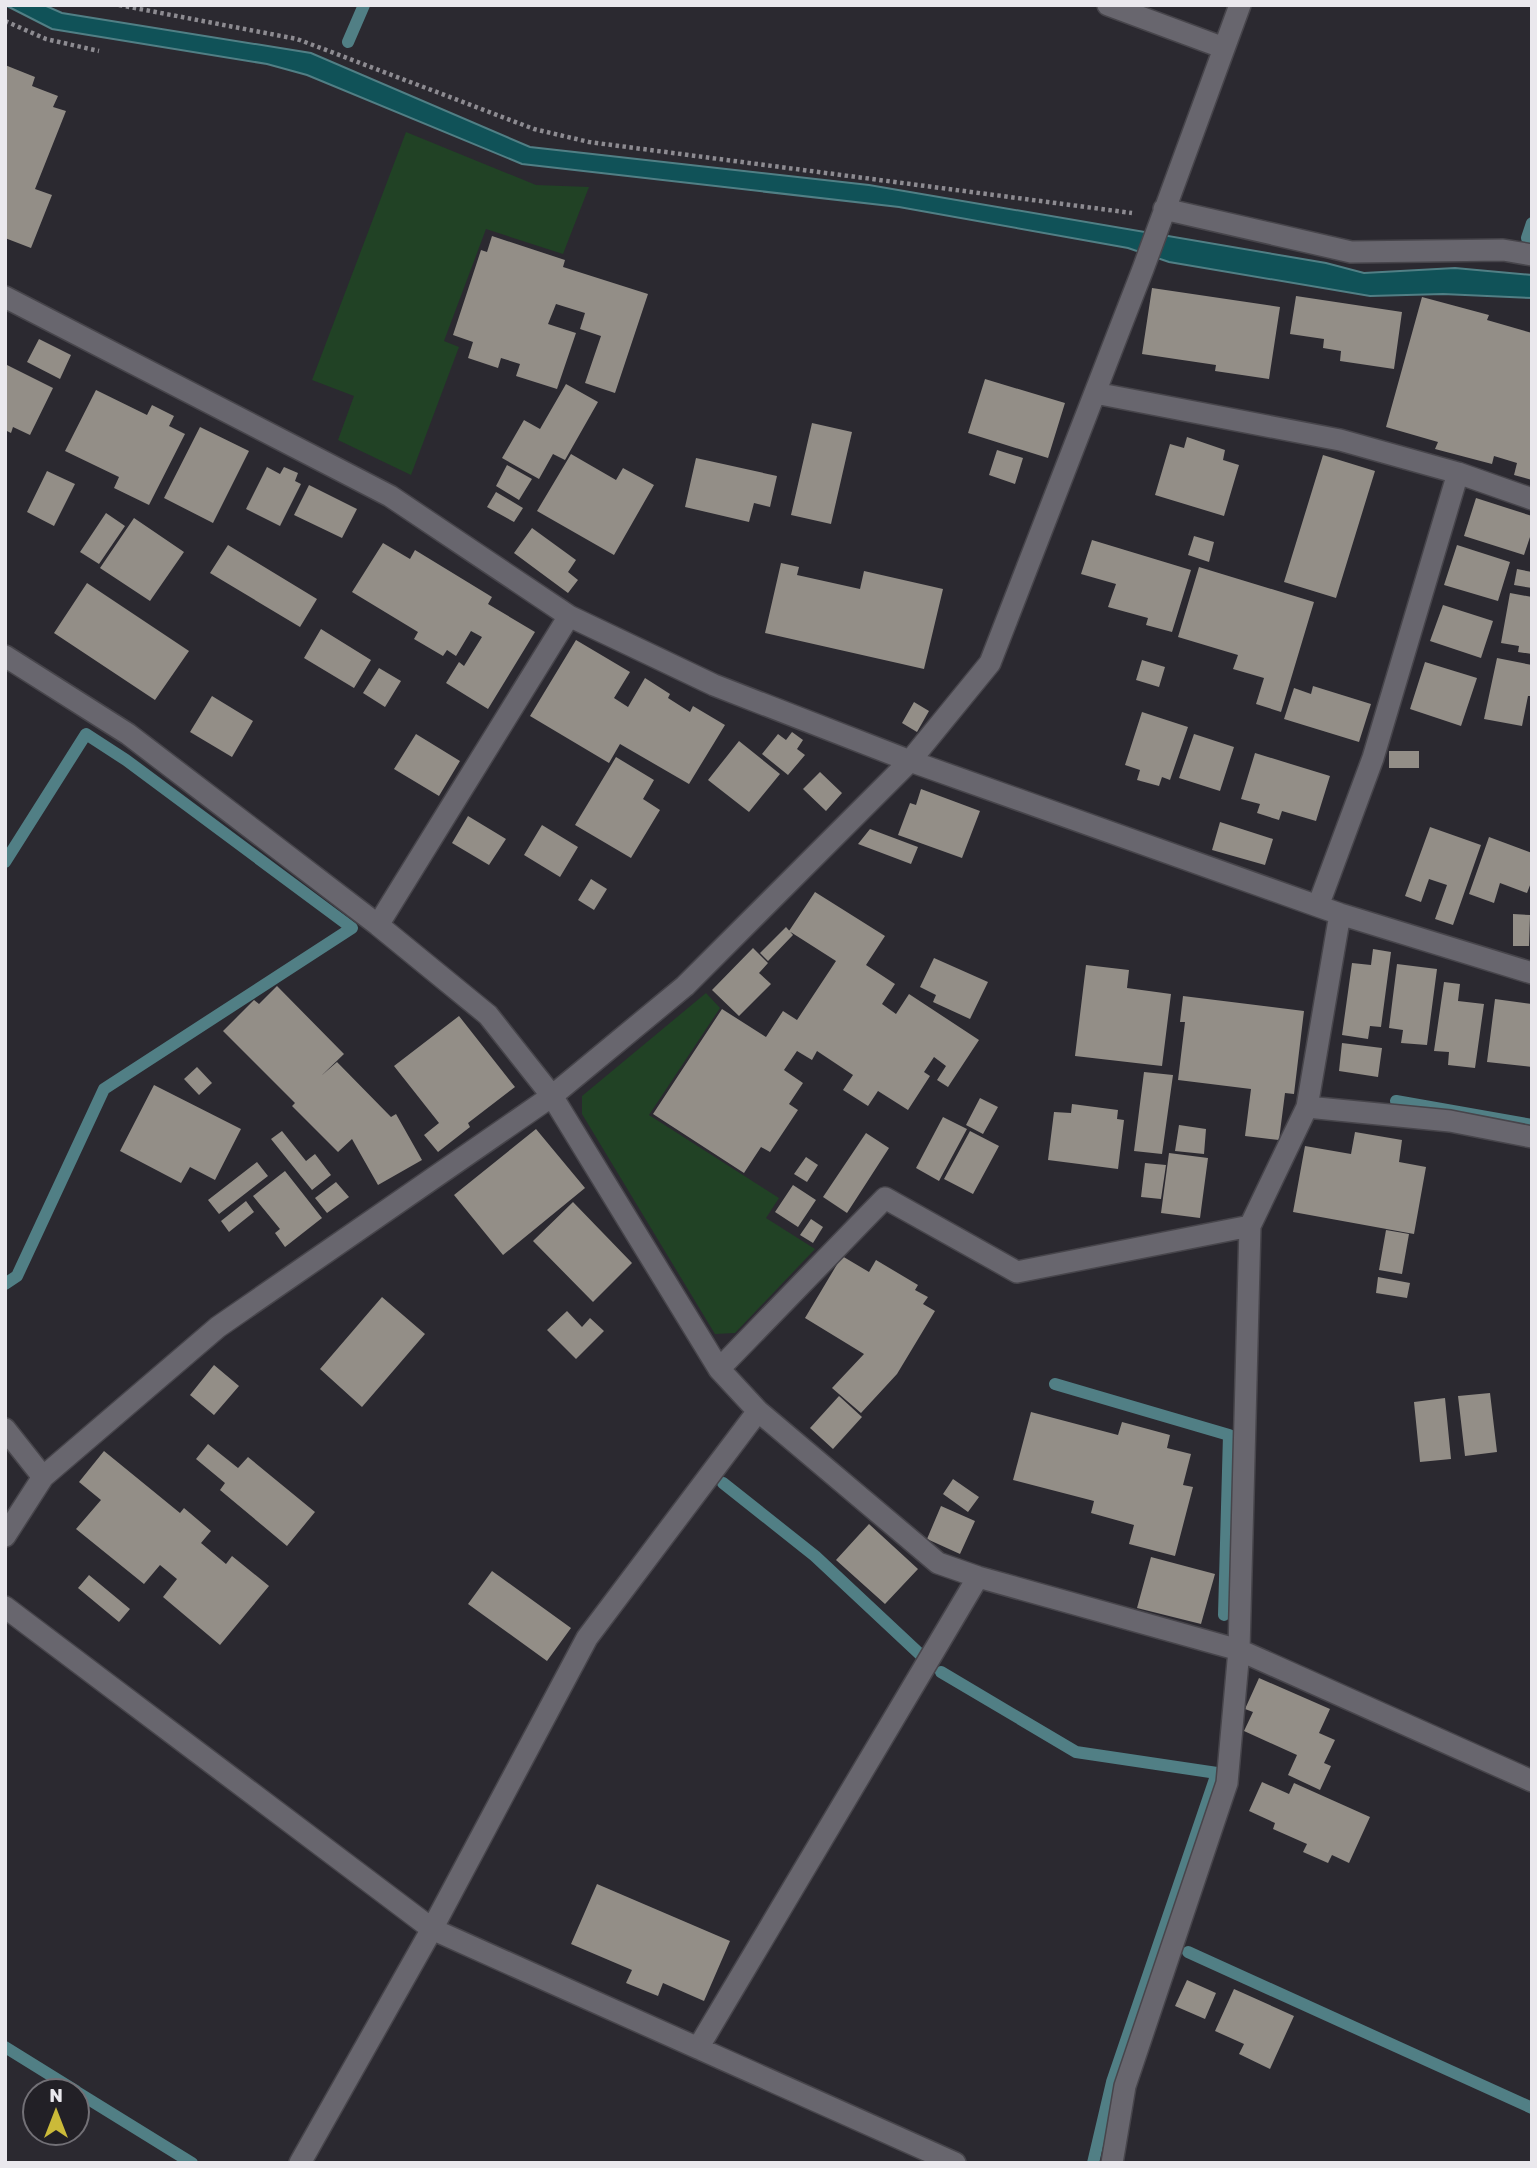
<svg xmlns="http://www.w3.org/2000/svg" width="1537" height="2168" font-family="Rubik,sans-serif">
<rect width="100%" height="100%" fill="#2b2930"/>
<path fill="#214225" d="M406 132 536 185 589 187 563 254 486 229 444 341 459 347 411 475 338 440 354 396 312 380Z
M706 993 720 1008 649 1115 779 1198 766 1218 815 1249 735 1333 715 1334 582 1114V1096Z"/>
<path fill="#105258" stroke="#517f85" stroke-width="2" d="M5 5H44L62 13 311 53 530 147 869 185 1326 263 1364 273 1455 268 1532 275V298L1443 294 1370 296 1169 262 1128 248 899 207 522 164 307 75 267 64 52 29Z"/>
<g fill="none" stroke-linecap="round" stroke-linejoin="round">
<path stroke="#517f85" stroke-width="12" d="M348 42 364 5
M1527 238 1532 223
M5 862 86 734 126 760 352 928 104 1089 17 1276 5 1284
M1396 1101 1532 1125
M1055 1384 1229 1435 1224 1615
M723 1483 815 1556 924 1658
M941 1672 1076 1752 1217 1773 1112 2082 1093 2163
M1188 1952 1532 2108
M5 2047 76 2091
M77 2092 192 2163"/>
</g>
<path fill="#938e87" d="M5 65 35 77 32 86 58 96 53 107 66 111 35 189 52 195 31 248 5 238Z
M492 236 565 260 563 267 648 294 615 393 585 383 601 336 580 329 585 313 556 304 548 324 576 333 557 389 516 376 520 364 501 358 498 368 468 358 473 342 453 335 481 250 487 252Z
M1152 288 1280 307 1269 379 1215 371 1216 365 1142 354Z
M1296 296 1402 312 1394 369 1340 361 1341 351 1323 348 1324 339 1290 334Z
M1422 297 1489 315 1487 320 1532 333V480L1514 475 1517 463 1494 456 1492 464 1435 449 1438 442 1386 427Z
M39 339 71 355 60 379 27 362Z
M5 364 53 388 30 435 13 427 11 433 5 430Z
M985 379 1065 403 1048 458 968 433Z
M566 384 598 402 565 460 553 454 539 479 502 458 524 420 540 429Z
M96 390 147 415 152 405 174 416 169 426 185 434 149 505 114 488 119 477 65 451Z
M812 423 852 432 831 524 791 515Z
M200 427 249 451 213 523 164 498Z
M1187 437 1225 450 1223 460 1239 465 1224 516 1155 495 1170 444 1184 448Z
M997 450 1023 458 1015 484 989 475Z
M571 454 616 480 623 468 654 485 614 555 537 511Z
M1323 455 1375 471 1336 598 1284 582Z
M696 458 777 476 770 507 754 503 749 522 685 507Z
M507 465 532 479 519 500 496 486Z
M267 467 280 474 284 467 298 473 295 481 301 484 280 526 246 509Z
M47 471 75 484 54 526 27 512Z
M309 485 357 509 342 538 294 515Z
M496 492 523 508 514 522 487 507Z
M1476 498 1532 516V531L1524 555 1464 536Z
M106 513 125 526 99 564 80 552Z
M134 518 184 552 150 601 100 568Z
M532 528 576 560 568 572 578 580 568 593 514 553Z
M1194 536 1214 542 1209 562 1188 555Z
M1092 540 1191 570 1172 632 1146 625 1148 618 1108 607 1116 584 1081 574Z
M383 543 410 559 415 550 492 597 488 604 535 632 488 709 446 683 459 662 464 666 482 637 471 631 456 656 447 650 443 656 414 639 418 632 352 592Z
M228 545 317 599 300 627 210 573Z
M1457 545 1510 562 1498 601 1444 585Z
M781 563 799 567 797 575 860 589 864 571 943 589 924 669 765 633Z
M1199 567 1314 602 1281 712 1256 704 1264 678 1233 669 1238 655 1178 637Z
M1517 569 1532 572V588L1514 585Z
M87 583 189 651 155 700 54 633Z
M1510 593 1532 597V654L1518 652 1519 646 1501 643Z
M1443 605 1493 621 1481 658 1430 641Z
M321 629 371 660 354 688 304 658Z
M576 640 630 672 614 698 628 707 645 678 670 694 668 698 690 712 693 706 725 725 689 784 620 744 609 763 530 716Z
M1497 658 1532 665V696H1528L1522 726 1484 719Z
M1142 660 1165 667 1159 687 1136 680Z
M1425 662 1477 678 1461 726 1410 709Z
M379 668 401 681 385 707 363 693Z
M1313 686 1371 704 1359 742 1284 719 1294 688 1311 694Z
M212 696 253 721 232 757 190 732Z
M914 702 929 711 917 732 902 723Z
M1142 712 1188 727 1170 780 1162 777 1159 786 1137 780 1140 770 1125 765Z
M792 732 803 740 797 749 805 755 788 775 762 754 778 734 786 740Z
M416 734 460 761 439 796 394 769Z
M1194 734 1234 747 1220 791 1179 778Z
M739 741 780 774 749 812 708 780Z
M1389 751H1419V768H1389Z
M1255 753 1330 776 1316 821 1282 811 1279 820 1257 813 1260 804 1241 799Z
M616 757 654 780 643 799 660 810 631 858 575 825Z
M820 772 842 793 826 811 803 789Z
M921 789 980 811 962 858 898 835 910 803 916 805Z
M468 816 506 839 489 865 452 843Z
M1220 822 1273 839 1265 865 1212 850Z
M542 825 578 847 560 877 524 855Z
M1430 827 1481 845 1453 925 1435 919 1447 885 1429 879 1421 902 1405 896Z
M870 829 918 847 911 864 858 844Z
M1489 837 1532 853V880L1527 893 1500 883 1494 903 1469 894Z
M591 879 607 889 594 910 578 900Z
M815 892 885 936 866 965 895 984 882 1004 896 1014 909 994 979 1040 948 1087 937 1080 946 1066 934 1057 924 1072 930 1076 908 1110 878 1091 868 1106 843 1090 853 1075 817 1051 812 1060 797 1051 784 1070 803 1083 789 1104 798 1110 770 1152 761 1147 744 1173 653 1114 722 1009 766 1037 783 1011 797 1020 836 961 789 931Z
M1513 914 1530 915 1529 946H1513Z
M786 927 793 935 768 961 760 953Z
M753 948 768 963 759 973 771 984 739 1016 712 990Z
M1373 949 1391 952 1381 1027 1370 1026 1368 1039 1342 1035 1352 963 1371 965Z
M934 958 988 982 970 1019 933 1002 936 995 920 987Z
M1397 964 1437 969 1427 1045 1401 1043 1403 1030 1389 1028Z
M1086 965 1129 970 1127 988 1171 994 1162 1066 1075 1056Z
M1444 982 1460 984 1458 1001 1484 1004 1475 1068 1448 1065 1449 1052 1434 1051Z
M277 986 344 1054 321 1076 337 1062 391 1117 396 1114 422 1160 378 1185 352 1139 338 1152 292 1106 295 1103 223 1031 254 1000 259 1004Z
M1183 996 1304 1011 1294 1094 1285 1093 1279 1140 1245 1136 1251 1089 1178 1080 1185 1022H1180Z
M1495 999 1532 1004V1067L1487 1062Z
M459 1016 515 1087 468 1123 470 1127 438 1152 424 1135 439 1123 394 1066Z
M1342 1043 1382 1048 1378 1077 1339 1071Z
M197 1067 212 1083 199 1095 184 1079Z
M1144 1072 1173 1075 1162 1154 1134 1151Z
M154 1085 241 1129 215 1180 190 1167 181 1183 120 1151Z
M980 1098 998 1107 983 1134 966 1125Z
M1072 1104 1118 1110 1117 1119 1124 1120 1118 1169 1048 1160 1054 1112 1071 1113Z
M943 1117 967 1129 939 1181 916 1168Z
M1179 1125 1206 1129 1204 1154 1175 1151Z
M536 1129 585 1188 503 1255 454 1195Z
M282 1131 306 1161 315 1154 331 1175 312 1190 271 1139Z
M970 1131 999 1146 973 1194 944 1179Z
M1355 1132 1402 1140 1399 1162 1426 1167 1414 1234 1293 1212 1305 1146 1351 1154Z
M866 1133 889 1148 847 1213 823 1197Z
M1169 1153 1208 1158 1200 1218 1161 1213Z
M806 1157 818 1165 807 1182 794 1174Z
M257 1162 268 1176 219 1214 208 1200Z
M1145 1163 1166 1165 1161 1199 1141 1197Z
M285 1171 322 1218 285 1247 275 1233 280 1229 253 1196Z
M336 1182 349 1197 327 1213 315 1198Z
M793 1185 816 1200 798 1227 775 1212Z
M246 1201 254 1212 229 1232 221 1221Z
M573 1202 632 1263 593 1302 533 1241Z
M811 1219 823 1227 813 1243 800 1235Z
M1386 1230 1409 1234 1402 1274 1379 1270Z
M842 1256 869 1272 876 1260 918 1285 915 1290 928 1297 923 1304 935 1311 897 1374 861 1413 832 1388 864 1354 805 1318Z
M1378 1277 1410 1283 1407 1298 1376 1293Z
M382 1297 425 1334 362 1407 320 1369Z
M567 1311 582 1327 590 1318 604 1331 576 1359 547 1330Z
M214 1365 239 1386 214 1415 190 1395Z
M1490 1393 1497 1452 1465 1456 1458 1396Z
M839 1396 862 1417 833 1449 810 1428Z
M1445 1398 1451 1459 1420 1462 1414 1402Z
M1031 1412 1118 1435 1122 1422 1170 1435 1167 1448 1191 1454 1183 1485 1193 1487 1175 1556 1129 1544 1134 1525 1091 1513 1094 1501 1013 1480Z
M208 1444 238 1468 248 1457 315 1512 287 1546 220 1490 225 1483 196 1459Z
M104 1451 180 1513 184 1508 211 1531 201 1543 226 1564 232 1556 269 1586 220 1645 163 1597 177 1579 160 1565 144 1584 76 1529 101 1500 79 1482Z
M953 1479 979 1497 968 1512 943 1494Z
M941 1506 975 1521 960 1554 927 1539Z
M869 1524 918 1569 885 1604 836 1560Z
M1151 1557 1215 1574 1201 1624 1137 1608Z
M492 1571 571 1628 547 1661 468 1604Z
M89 1575 130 1609 119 1622 78 1588Z
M1259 1678 1330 1709 1319 1733 1335 1740 1324 1763 1331 1766 1320 1790 1288 1775 1297 1755 1244 1731 1253 1712 1245 1709Z
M1262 1782 1289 1794 1294 1783 1370 1817 1349 1863 1332 1855 1328 1863 1303 1852 1307 1844 1273 1829 1275 1823 1249 1811Z
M597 1884 730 1941 704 2001 663 1983 658 1996 626 1983 632 1970 571 1944Z
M1187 1980 1216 1993 1205 2019 1175 2006Z
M1234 1989 1294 2016 1270 2069 1239 2054 1244 2044 1215 2031Z"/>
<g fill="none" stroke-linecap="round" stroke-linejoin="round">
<g stroke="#47454b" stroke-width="24">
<path id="minor" d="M1108 5 1224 48
M1164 209 1351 252 1503 250 1532 255
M5 297 390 496 569 616 714 685 910 761 1340 914 1532 973
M1095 393 1340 440 1458 473 1532 499
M5 656 128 734 378 925 488 1015 552 1096 719 1369 758 1411 938 1563 978 1577 1239 1650 1532 1781
M1318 906 1373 758 1458 473
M378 925 569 616
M1307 1107 1450 1121 1532 1137
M719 1369 885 1198 1017 1272 1250 1226
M5 1429 43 1477
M5 1536 43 1477 218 1327 552 1096 685 986 910 761 990 663 1143 269 1240 5
M5 1607 432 1929 955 2163
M698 2048 978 1577
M300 2163 432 1929 587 1638 758 1411
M1112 2163 1125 2086 1227 1783 1239 1650 1250 1226 1307 1107 1340 914"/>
</g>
<path stroke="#8d8b91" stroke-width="4.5" stroke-dasharray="3.5 3.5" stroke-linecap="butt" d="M119 5 297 39 534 129 589 142 1132 213
M5 21 46 39 99 51"/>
<use href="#minor" stroke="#68666e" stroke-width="21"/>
</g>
<rect width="1537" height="2168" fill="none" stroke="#eae8ed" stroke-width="14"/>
<g transform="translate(56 2112)"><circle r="33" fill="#222026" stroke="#727076" stroke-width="2"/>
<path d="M0-5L12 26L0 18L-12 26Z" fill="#cbba39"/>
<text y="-10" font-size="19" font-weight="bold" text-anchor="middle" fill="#eae8ed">N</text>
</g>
</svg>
